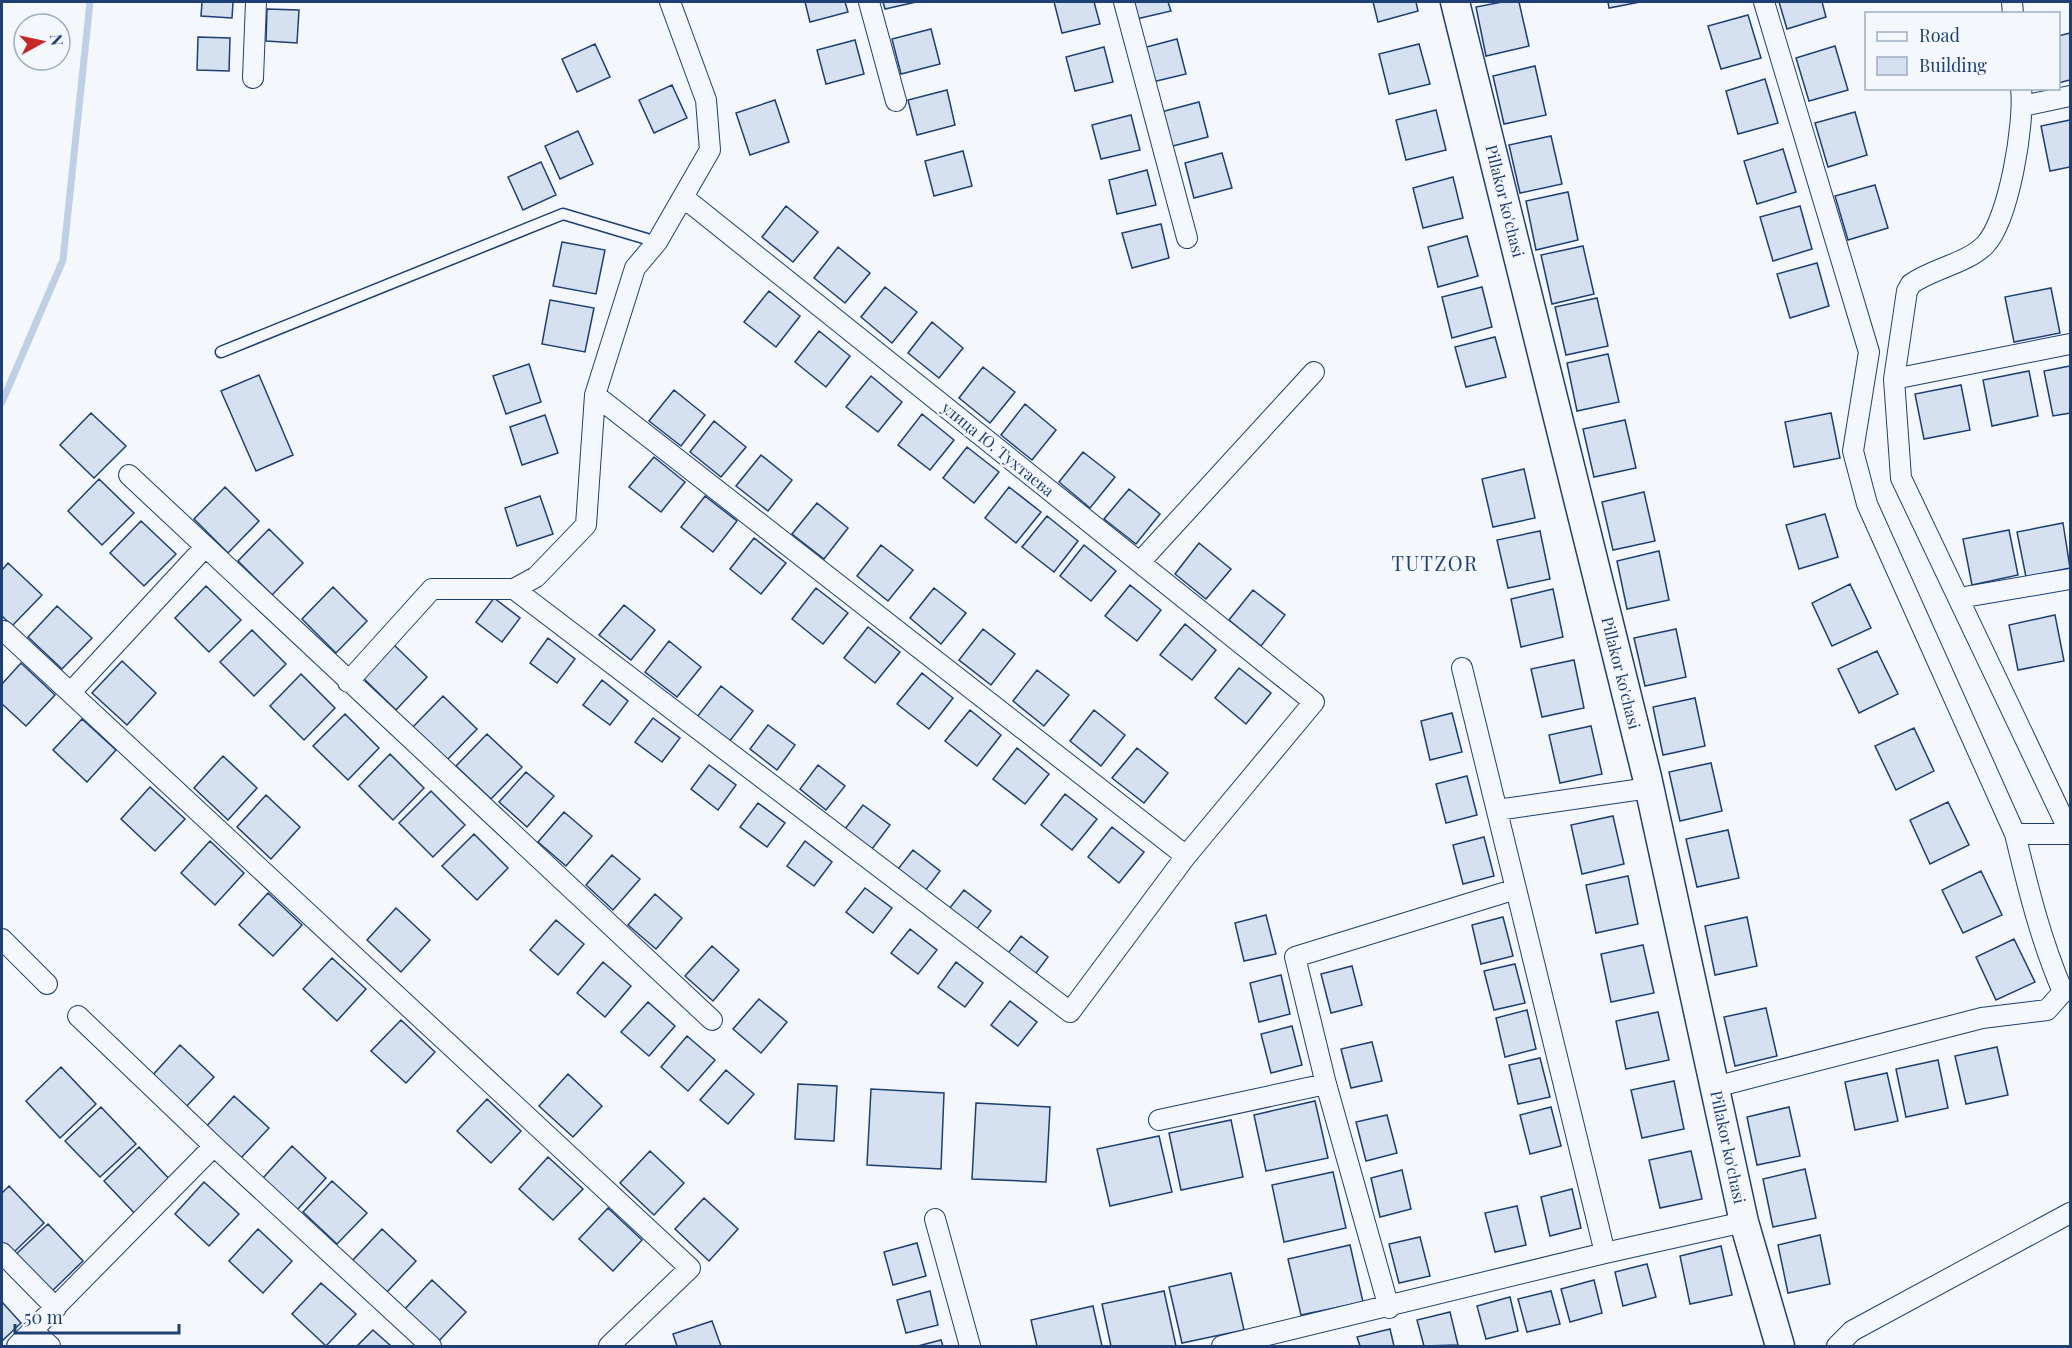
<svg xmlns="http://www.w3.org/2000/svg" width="2072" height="1348" font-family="'Playfair Display',serif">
<rect width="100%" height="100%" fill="#f4f7fb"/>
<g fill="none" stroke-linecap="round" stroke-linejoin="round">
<path stroke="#bed0e5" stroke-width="7" d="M2 402 63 260 90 2"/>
</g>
<path fill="#d5e0f0" stroke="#1d3f73" stroke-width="1.5" d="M202 2H233L232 18 201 16Z
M805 2H845L848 12 810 22Z
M883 2H916L885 9Z
M1054 2H1094L1100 24 1062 33Z
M1127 2H1168L1171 11 1132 20Z
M1373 2H1416L1418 11 1378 22Z
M1502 2H1519L1529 46 1486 56 1476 7Z
M1608 2H1640L1609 8Z
M1779 2H1822L1826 17 1787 29Z
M267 9 299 10 297 43 266 41Z
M1748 15 1761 58 1721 69 1708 26Z
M931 29 940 64 901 74 892 39Z
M2070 33V80L2058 83V36Z
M198 37 230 38 229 71 197 70Z
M1177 39 1186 74 1148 83 1139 49Z
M855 40 864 74 826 84 817 50Z
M595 44 610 77 577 92 562 59Z
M1419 44 1430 84 1389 94 1379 54Z
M1835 46 1848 90 1809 101 1796 58Z
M1104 47 1113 82 1075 91 1066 57Z
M1535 66 1546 115 1504 124 1493 76Z
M1765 79 1778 123 1738 134 1726 91Z
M672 85 687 118 654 133 639 100Z
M947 90 955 125 917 135 908 100Z
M775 100 789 142 750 155 736 113Z
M1199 102 1208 137 1169 147 1161 112Z
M1436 110 1446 150 1406 160 1396 120Z
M1855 112 1867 155 1828 167 1815 123Z
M1131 115 1140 150 1101 159 1092 125Z
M2070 120V167L2050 171 2041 126Z
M578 131 593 164 560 179 545 146Z
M1551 136 1562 184 1520 193 1509 145Z
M1783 149 1796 192 1757 204 1744 161Z
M963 151 972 186 934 196 925 161Z
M1222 153 1232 188 1194 198 1185 163Z
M541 162 556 195 523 210 508 177Z
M1147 170 1156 205 1117 214 1109 180Z
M1453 177 1463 218 1423 228 1413 188Z
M1875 185 1888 228 1848 240 1835 196Z
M1568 192 1578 240 1536 250 1526 201Z
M786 206 818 232 793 262 762 237Z
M1800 206 1812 249 1773 261 1760 217Z
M1161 224 1169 258 1132 268 1122 233Z
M1467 236 1478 276 1438 287 1428 247Z
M562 242 605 250 596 294 553 286Z
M1583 246 1594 294 1552 304 1541 255Z
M838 247 870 273 845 303 814 278Z
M1817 263 1829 306 1790 318 1777 274Z
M885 287 917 312 892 343 861 317Z
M1482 287 1492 327 1452 338 1442 297Z
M2051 288 2060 333 2014 342 2005 297Z
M769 291 800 316 776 347 744 322Z
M1597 298 1608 346 1566 355 1555 307Z
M550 300 594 308 585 352 542 344Z
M932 322 963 348 939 378 908 353Z
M819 331 850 356 826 387 795 362Z
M1495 337 1506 377 1466 387 1455 347Z
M1608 354 1619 402 1577 411 1567 363Z
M529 364 541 402 506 414 493 376Z
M2070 366V413L2053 416 2044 371Z
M983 367 1015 392 990 423 959 398Z
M2029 371 2038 416 1992 426 1983 380Z
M259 375 293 455 256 471 221 391Z
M871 376 902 402 878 432 846 407Z
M1961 385 1970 430 1924 439 1915 394Z
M674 390 705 415 681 446 649 421Z
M1025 404 1056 430 1032 460 1001 435Z
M91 413 126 446 94 478 60 445Z
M1831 413 1840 458 1794 467 1785 422Z
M922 414 954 440 930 470 898 445Z
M545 415 558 453 522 465 510 427Z
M1625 420 1636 468 1594 477 1583 429Z
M714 421 746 447 721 477 690 452Z
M967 447 999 472 974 503 943 478Z
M1083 452 1115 477 1090 508 1059 482Z
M761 455 792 480 768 511 736 486Z
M654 457 685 482 661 512 629 487Z
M1524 469 1535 518 1493 527 1482 479Z
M99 479 134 513 102 545 68 511Z
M225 487 259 521 228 553 194 519Z
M1009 487 1041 512 1016 543 985 518Z
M1129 489 1160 514 1136 544 1104 519Z
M1644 492 1655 541 1613 550 1602 502Z
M540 496 553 534 517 546 505 508Z
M705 496 737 521 713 552 681 527Z
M817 503 848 528 824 559 792 534Z
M1825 514 1838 557 1799 569 1786 525Z
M1047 516 1078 541 1054 572 1022 547Z
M141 521 176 554 144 586 110 553Z
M2063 523 2070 568 2026 577 2017 532Z
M269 529 303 563 272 595 238 561Z
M2009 530 2018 575 1972 585 1963 539Z
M1540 531 1550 579 1508 588 1497 540Z
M754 538 786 563 761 594 730 569Z
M1199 543 1231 569 1206 599 1175 574Z
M881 545 913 570 888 601 857 576Z
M1084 545 1116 571 1091 601 1060 576Z
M1659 551 1669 600 1627 609 1617 561Z
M8 563 42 595 12 626 2 616V570Z
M1850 584 1871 628 1832 646 1812 603Z
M1130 585 1161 610 1137 641 1105 616Z
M206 586 241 620 209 652 175 618Z
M333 587 367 621 336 653 302 619Z
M816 588 848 613 823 644 792 619Z
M934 588 966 613 941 644 910 618Z
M1553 589 1563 637 1521 647 1511 599Z
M1253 590 1285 615 1261 646 1229 620Z
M494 598 520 618 502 642 476 622Z
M624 605 655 630 631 660 599 635Z
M57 606 92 638 62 669 28 637Z
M2055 615 2064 661 2018 670 2009 625Z
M1185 624 1216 650 1192 680 1160 655Z
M868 627 900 652 875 683 844 658Z
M983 629 1015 654 991 685 959 660Z
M1676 629 1686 677 1645 686 1634 638Z
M252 630 286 664 254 696 220 662Z
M548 638 575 659 557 683 530 663Z
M669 641 701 667 677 697 645 672Z
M393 644 427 677 396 710 361 676Z
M1877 651 1898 694 1859 713 1838 669Z
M1574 660 1584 708 1542 717 1531 669Z
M122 661 156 693 127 725 92 693Z
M21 663 55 695 26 726 2 704V684Z
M1239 668 1271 693 1246 724 1215 698Z
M1037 670 1069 695 1044 726 1013 701Z
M922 673 953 698 929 729 897 704Z
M301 674 335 708 304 740 270 706Z
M602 680 628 701 610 725 583 705Z
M721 686 753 711 729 742 697 717Z
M443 696 477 729 446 761 412 728Z
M1695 698 1705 746 1663 755 1653 707Z
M970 710 1001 735 977 766 945 741Z
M1094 710 1125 735 1101 766 1070 741Z
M1452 713 1462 752 1430 760 1421 721Z
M345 714 379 748 348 780 313 746Z
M653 718 680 738 662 762 635 742Z
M82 719 116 750 87 782 53 750Z
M768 725 795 745 777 770 750 749Z
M1591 726 1602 774 1560 783 1549 735Z
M1914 728 1934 771 1896 790 1875 746Z
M487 734 522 767 491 799 456 766Z
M1017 748 1049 774 1025 804 993 779Z
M1137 748 1168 773 1144 803 1112 778Z
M390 754 424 788 393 820 359 786Z
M223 756 257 788 228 820 194 788Z
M1711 763 1722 811 1680 821 1669 772Z
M709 765 736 785 718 810 691 789Z
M818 765 845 786 826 810 800 789Z
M526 772 554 796 527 827 499 802Z
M1467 776 1477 815 1446 823 1436 784Z
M150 787 185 819 155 851 121 819Z
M431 791 465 825 433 857 399 823Z
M1065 794 1097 819 1072 850 1041 825Z
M266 795 300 827 271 859 237 827Z
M1948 802 1969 845 1930 864 1910 820Z
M758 803 785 823 767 847 740 827Z
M863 805 890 825 872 849 845 829Z
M564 812 592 836 566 866 538 842Z
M1613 816 1624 864 1582 874 1571 825Z
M1112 827 1144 852 1119 883 1088 857Z
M1728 830 1739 878 1697 887 1686 839Z
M474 834 508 868 477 900 442 866Z
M1484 837 1494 876 1463 884 1453 845Z
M210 841 244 873 215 905 181 873Z
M805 841 832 862 814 886 787 866Z
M913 850 940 871 922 895 894 874Z
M612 855 640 879 613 910 586 885Z
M1981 871 2002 915 1963 933 1942 890Z
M1628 876 1638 924 1596 933 1586 885Z
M865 888 892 908 873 933 846 912Z
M964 890 991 911 972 935 945 914Z
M268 893 302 925 273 956 239 925Z
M655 894 682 918 656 949 628 925Z
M396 908 430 940 401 972 367 940Z
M1266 915 1276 954 1244 961 1235 923Z
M1503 917 1513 956 1481 964 1472 925Z
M1747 917 1757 966 1715 975 1705 926Z
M556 920 584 944 558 975 530 950Z
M910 929 937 950 918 974 891 953Z
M1021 936 1048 957 1030 981 1003 960Z
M2014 939 2035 982 1996 1000 1976 957Z
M1643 945 1654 993 1611 1002 1601 954Z
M712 946 739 970 713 1001 685 976Z
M332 958 366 989 337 1021 303 989Z
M603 962 631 986 605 1017 577 993Z
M956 962 983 983 965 1007 938 987Z
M1515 964 1525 1003 1494 1010 1484 971Z
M1352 966 1362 1005 1331 1013 1321 974Z
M1281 975 1290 1014 1259 1022 1250 983Z
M759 999 787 1022 761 1053 733 1029Z
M1010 1001 1037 1022 1018 1046 991 1025Z
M648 1002 675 1026 649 1056 621 1032Z
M1766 1008 1777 1056 1735 1066 1724 1017Z
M1527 1010 1536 1049 1505 1057 1496 1018Z
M1658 1012 1669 1060 1626 1069 1616 1021Z
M401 1020 435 1052 406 1083 371 1051Z
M1292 1026 1302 1065 1271 1073 1261 1034Z
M687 1036 715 1060 688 1091 661 1067Z
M1372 1042 1382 1081 1351 1088 1341 1049Z
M180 1045 214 1077 185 1108 151 1077Z
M1997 1047 2008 1095 1966 1104 1955 1056Z
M1540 1058 1550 1097 1518 1104 1509 1065Z
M1938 1060 1948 1108 1906 1117 1896 1069Z
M61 1067 96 1104 60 1138 26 1101Z
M726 1070 754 1094 728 1124 700 1100Z
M1887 1073 1898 1121 1855 1130 1845 1082Z
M568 1074 602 1106 573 1137 539 1106Z
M1674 1081 1684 1129 1642 1138 1631 1090Z
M798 1084 837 1086 834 1141 795 1139Z
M871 1089 944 1093 941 1169 867 1165Z
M234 1096 269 1128 239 1160 205 1128Z
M487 1099 521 1131 491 1163 457 1131Z
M1315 1101 1328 1158 1266 1171 1254 1115Z
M976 1103 1050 1107 1046 1182 972 1179Z
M101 1107 136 1144 100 1177 65 1141Z
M1551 1107 1561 1146 1530 1154 1520 1115Z
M1789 1107 1800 1156 1757 1165 1747 1117Z
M1387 1115 1397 1153 1366 1161 1356 1122Z
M1231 1120 1243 1177 1181 1190 1169 1133Z
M1159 1136 1172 1192 1110 1206 1097 1149Z
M292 1146 326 1178 297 1210 263 1178Z
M139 1147 174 1184 139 1218 104 1181Z
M650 1151 684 1183 654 1215 620 1183Z
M1691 1151 1702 1199 1660 1208 1649 1160Z
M548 1157 583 1189 553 1220 519 1189Z
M1805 1169 1816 1218 1773 1227 1763 1179Z
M1402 1170 1411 1209 1380 1217 1371 1178Z
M1333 1172 1346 1228 1284 1242 1272 1185Z
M332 1181 367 1213 337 1244 303 1212Z
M204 1182 239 1214 209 1246 175 1214Z
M9 1186 44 1223 9 1257 2 1249V1193Z
M1572 1189 1581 1228 1550 1236 1541 1197Z
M704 1198 738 1229 709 1261 675 1229Z
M1517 1206 1526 1245 1495 1252 1485 1213Z
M608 1208 642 1240 613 1271 579 1239Z
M48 1224 83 1261 48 1295 12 1258Z
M258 1229 292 1261 263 1293 229 1261Z
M382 1229 416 1261 387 1292 352 1261Z
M1820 1235 1830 1284 1788 1293 1778 1245Z
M1420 1237 1430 1276 1399 1283 1389 1244Z
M917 1243 926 1276 893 1285 884 1252Z
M1350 1245 1363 1302 1301 1315 1288 1259Z
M1721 1246 1732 1295 1690 1304 1680 1256Z
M1647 1264 1656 1297 1623 1306 1615 1272Z
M1231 1273 1244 1330 1182 1343 1169 1287Z
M432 1280 466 1312 437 1343 402 1312Z
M1594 1280 1602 1313 1570 1322 1561 1289Z
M321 1283 356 1314 326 1346 292 1314Z
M930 1291 938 1325 906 1333 897 1300Z
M1164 1291 1176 1346H1111L1102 1304Z
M1551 1291 1560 1324 1527 1332 1518 1299Z
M1510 1297 1518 1331 1486 1339 1477 1306Z
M2 1302 21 1323 2 1341Z
M1093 1306 1102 1346H1037L1031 1320Z
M1450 1312 1458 1345 1424 1346 1417 1320Z
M712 1321 721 1346H677L673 1334Z
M1390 1329 1394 1346H1360L1357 1337Z
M373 1330 391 1346H357Z
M941 1340 943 1346H918Z"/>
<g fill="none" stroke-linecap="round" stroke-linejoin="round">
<g stroke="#1d3f73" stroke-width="13">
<path id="lane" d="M221 352 563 214 657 242"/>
</g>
<g stroke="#1d3f73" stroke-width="22">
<path id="street" d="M869 2 896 101
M1124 2 1187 238
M1764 2 1869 352 1853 451 1867 504 2015 834H2070
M2012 2 2013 14
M253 78 256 2
M2021 88C2025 123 2009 220 1985 245 1966 264 1933 268 1911 284L1907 291 1894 379 1901 478 2070 833
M2023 106 2070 96
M1894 379 2070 344
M595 395 1186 856
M129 475 712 1020
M1140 562 1314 372
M514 589 1070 1012 1186 856 1314 702 683 197
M1959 598 2070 579
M4 631 690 1268 609 1346
M1462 668 1605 1253
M348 682 432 589H514L536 577 586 525 595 395 635 268 657 242 710 150 706 100 670 2
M71 692 205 547
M1497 810 1649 788
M2 939 47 984
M78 1016 214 1146 431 1346
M1715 1087 1982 1018 2047 1010 2063 992C2041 941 2028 888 2015 834
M1159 1120 1326 1084
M935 1219 970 1346
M2 1253 56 1308
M1389 1308 1326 1084 1295 957 1516 889
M33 1331 50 1346
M17 1346 214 1146
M1222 1346 1605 1253 1744 1222
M1837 1346 1852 1331 2070 1213"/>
</g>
<g stroke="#1d3f73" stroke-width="31">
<path id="secondary" d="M1455 2 1647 777 1744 1222 1780 1346"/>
</g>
<use href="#lane" stroke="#f4f7fb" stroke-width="10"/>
<use href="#street" stroke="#f4f7fb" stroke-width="20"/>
<use href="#secondary" stroke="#f4f7fb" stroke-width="28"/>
</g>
<g text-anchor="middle" stroke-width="4.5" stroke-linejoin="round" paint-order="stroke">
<g font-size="16" fill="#1d3f73" stroke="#f4f7fb">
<text transform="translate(1505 201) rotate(76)" y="6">Pillakor ko'chasi</text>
<text transform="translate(998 449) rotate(39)" y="6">улица Ю. Тухтаева</text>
<text transform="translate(1621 673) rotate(76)" y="6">Pillakor ko'chasi</text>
<text transform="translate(1728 1147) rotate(78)" y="6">Pillakor ko'chasi</text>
</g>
<g font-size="20" letter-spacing="1.5" fill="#1d3f73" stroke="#f4f7fb">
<text x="1435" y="571">TUTZOR</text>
</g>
</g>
<rect width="2072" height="1348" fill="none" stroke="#1d3f73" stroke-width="6"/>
<rect x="1865" y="12" width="195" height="78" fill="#f4f7fb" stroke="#9eadc5" stroke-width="1.5"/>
<rect x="1877" y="32" width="30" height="9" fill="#f4f7fb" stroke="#9eadc5" stroke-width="1.5"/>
<text x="1919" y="42" font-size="18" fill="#1d3f73">Road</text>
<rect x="1877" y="57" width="30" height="18" fill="#d5e0f0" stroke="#9eadc5" stroke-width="1.5"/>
<text x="1919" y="72" font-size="18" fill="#1d3f73">Building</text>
<g transform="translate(42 42) rotate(82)"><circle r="28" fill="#f4f7fb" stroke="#9eadc5" stroke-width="1.5"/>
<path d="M0-4.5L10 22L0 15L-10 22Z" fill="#c62828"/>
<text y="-9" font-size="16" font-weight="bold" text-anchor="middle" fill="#1d3f73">N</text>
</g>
<path d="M15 1324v9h164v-9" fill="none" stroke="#1d3f73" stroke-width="3"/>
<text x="24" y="1324" font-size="18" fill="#1d3f73" stroke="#f4f7fb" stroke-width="4.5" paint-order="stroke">50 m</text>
</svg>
